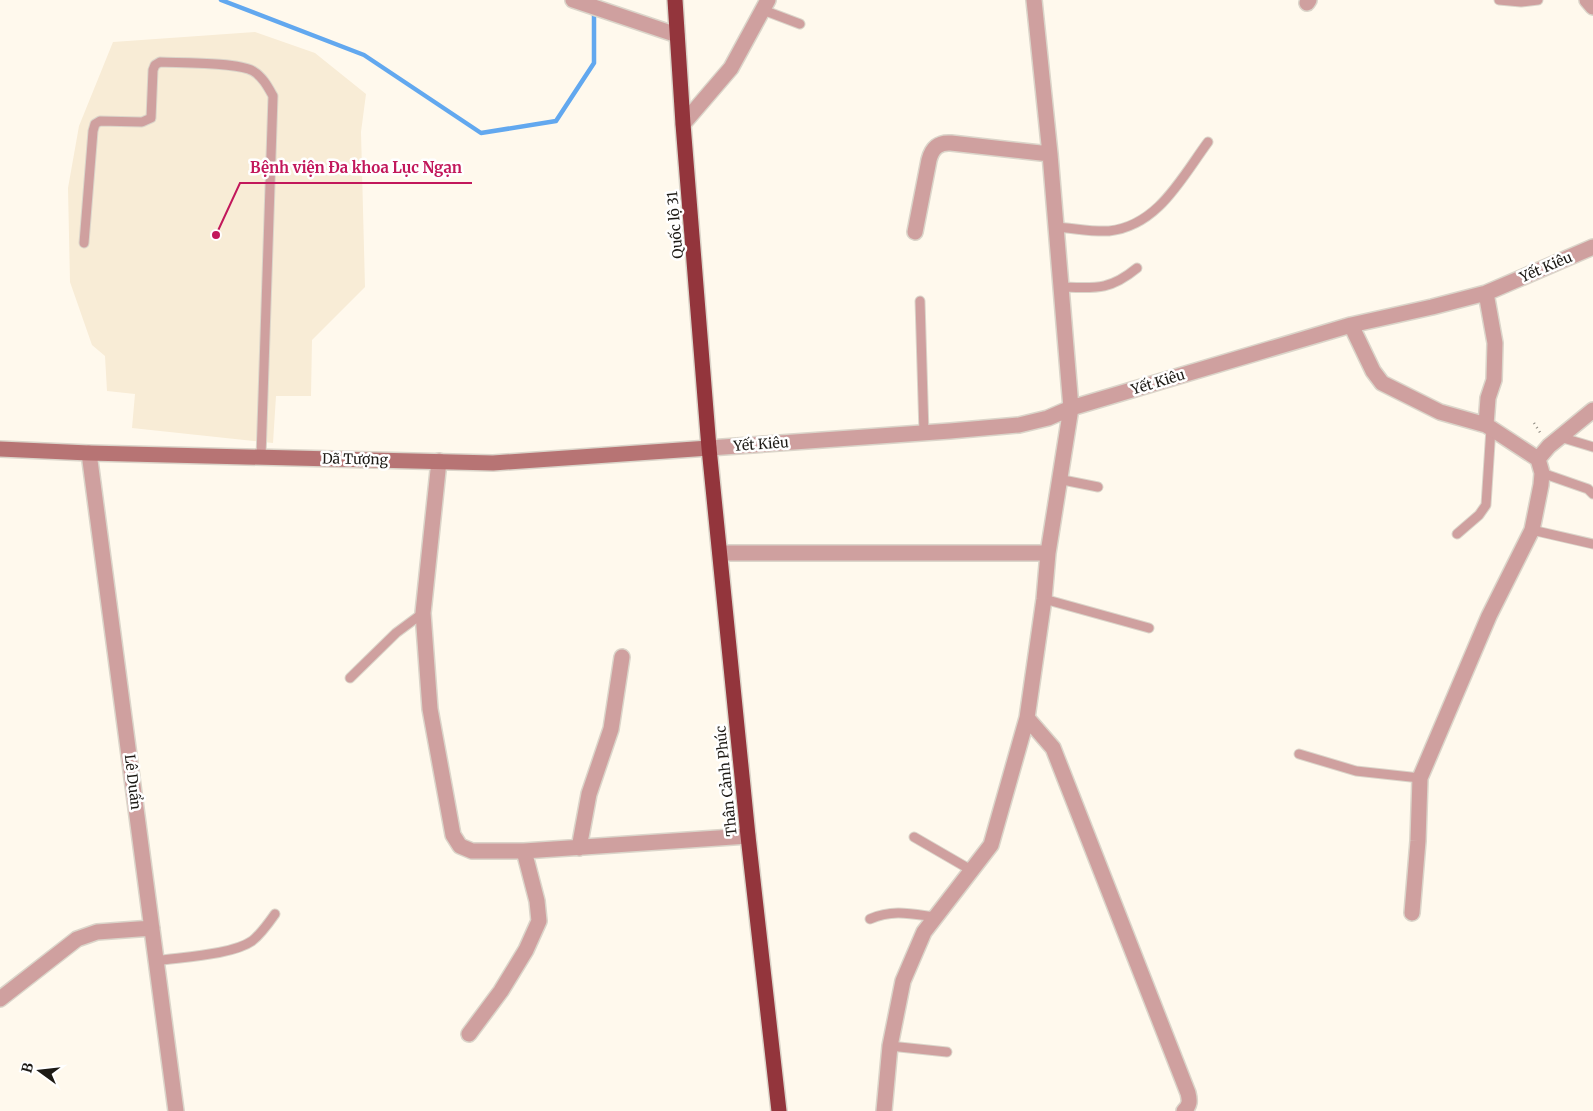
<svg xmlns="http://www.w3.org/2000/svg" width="1593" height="1111" font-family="Merriweather,serif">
<rect width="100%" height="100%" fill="#fff9ed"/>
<path fill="#f8ecd6" d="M255 32 315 53 366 94 361 132 365 287 312 340 311 396H276L273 443 132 428 135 394 107 391 105 356 92 345 70 282 68 188 79 126 113 42Z"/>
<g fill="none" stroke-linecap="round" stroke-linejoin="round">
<path stroke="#62a8ef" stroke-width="4.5" d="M221 0 364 55 481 133 556 121 594 63V11"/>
<g stroke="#dbd5ca" stroke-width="11">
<path id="lane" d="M1499 0 1521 2 1538 0
M763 10 800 24
M1056 227C1073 228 1092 232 1109 231 1158 226 1182 177 1208 142
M84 243 93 131 95 124 100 121 142 122 151 118 153 70 155 65 160 62C180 63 238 62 253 71 263 77 268 87 273 96L261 457
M1061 287C1095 288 1109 291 1137 268
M920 301 924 433
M1560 437 1593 447
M1542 473 1588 489 1593 494
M1058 479 1098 487
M1532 530 1593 544
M1457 534 1479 515 1486 505 1491 428
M1044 599 1149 628
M350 678 396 633 423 613
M1299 754 1356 771 1420 778
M914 837 971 870
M870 919C893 909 912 914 935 917
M156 961C181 957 232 955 252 941 261 934 268 924 275 914
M890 1046 947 1052"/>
</g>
<g stroke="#dbd5ca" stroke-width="18">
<path id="street" d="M573 0 677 35
M1587 0 1593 7
M1307 3 1309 0
M683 124 731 68 768 0
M915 232 929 160C932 148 939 142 951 143L1050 154
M1486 293 1495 343 1494 380 1488 398 1486 425
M1351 325 1373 371 1382 383 1440 412 1486 425 1538 459 1542 473 1541 485 1532 530 1489 616 1420 778 1418 841 1412 913
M709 448 950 431 1019 425 1048 418 1071 408 1351 325 1432 307 1486 293 1593 247
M89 453 176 1111
M1538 459 1549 446 1593 410
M439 461 423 613 430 709 453 835 460 846 472 851H524L748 836
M720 553H1048
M1027 718 1053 748 1188 1093C1190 1101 1190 1105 1184 1111
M579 848 589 794 611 729 622 657
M0 999 77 939 97 932 152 928
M469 1034 501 991 526 950 539 921 537 901 524 851
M884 1111 890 1046 903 981 924 932 991 845 1027 718 1044 599 1048 553 1071 408 1050 154 1034 0"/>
</g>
<g stroke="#dbd5ca" stroke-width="18">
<path id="secondary" d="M0 449 89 453 493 463 709 448"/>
</g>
<g stroke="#dbd5ca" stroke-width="18">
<path id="highway" d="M675 0 683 124 709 448 748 836 779 1111"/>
</g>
<path stroke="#8e8a81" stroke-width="2.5" stroke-dasharray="1 4" stroke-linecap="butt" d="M1534 423 1541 434"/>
<use href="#lane" stroke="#cfa09f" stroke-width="9"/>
<use href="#street" stroke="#cfa09f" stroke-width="15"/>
<use href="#secondary" stroke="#b77474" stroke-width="15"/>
<use href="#highway" stroke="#93353c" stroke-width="15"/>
</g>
<g text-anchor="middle" stroke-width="5" stroke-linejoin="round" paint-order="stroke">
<g font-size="14" fill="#1d1a15" stroke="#fff">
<text transform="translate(675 225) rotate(-95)" y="5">Quốc lộ 31</text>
<text transform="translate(1546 267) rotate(-23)" y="5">Yết Kiêu</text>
<text transform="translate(1158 382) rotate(-17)" y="5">Yết Kiêu</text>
<text transform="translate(761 444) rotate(-4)" y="5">Yết Kiêu</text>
<text transform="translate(355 459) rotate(1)" y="5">Dã Tượng</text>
<text transform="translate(726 781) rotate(-96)" y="5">Thân Cảnh Phúc</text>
<text transform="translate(133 782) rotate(83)" y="5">Lê Duẩn</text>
</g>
</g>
<path fill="none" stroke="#c2185b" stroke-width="2" d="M216 235L240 183H472"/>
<circle fill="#c2185b" stroke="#fff" stroke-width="2" cx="216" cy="235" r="5"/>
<g font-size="15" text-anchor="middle" font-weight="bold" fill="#c2185b" stroke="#fff" stroke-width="5" stroke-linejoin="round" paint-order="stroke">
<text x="356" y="173">Bệnh viện Đa khoa Lục Ngạn</text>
</g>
<g transform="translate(40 1071) rotate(285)" stroke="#ffffff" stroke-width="4" paint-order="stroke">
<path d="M0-4L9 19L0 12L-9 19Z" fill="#1d1a15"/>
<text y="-8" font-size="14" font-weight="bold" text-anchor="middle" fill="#1d1a15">B</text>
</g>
</svg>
